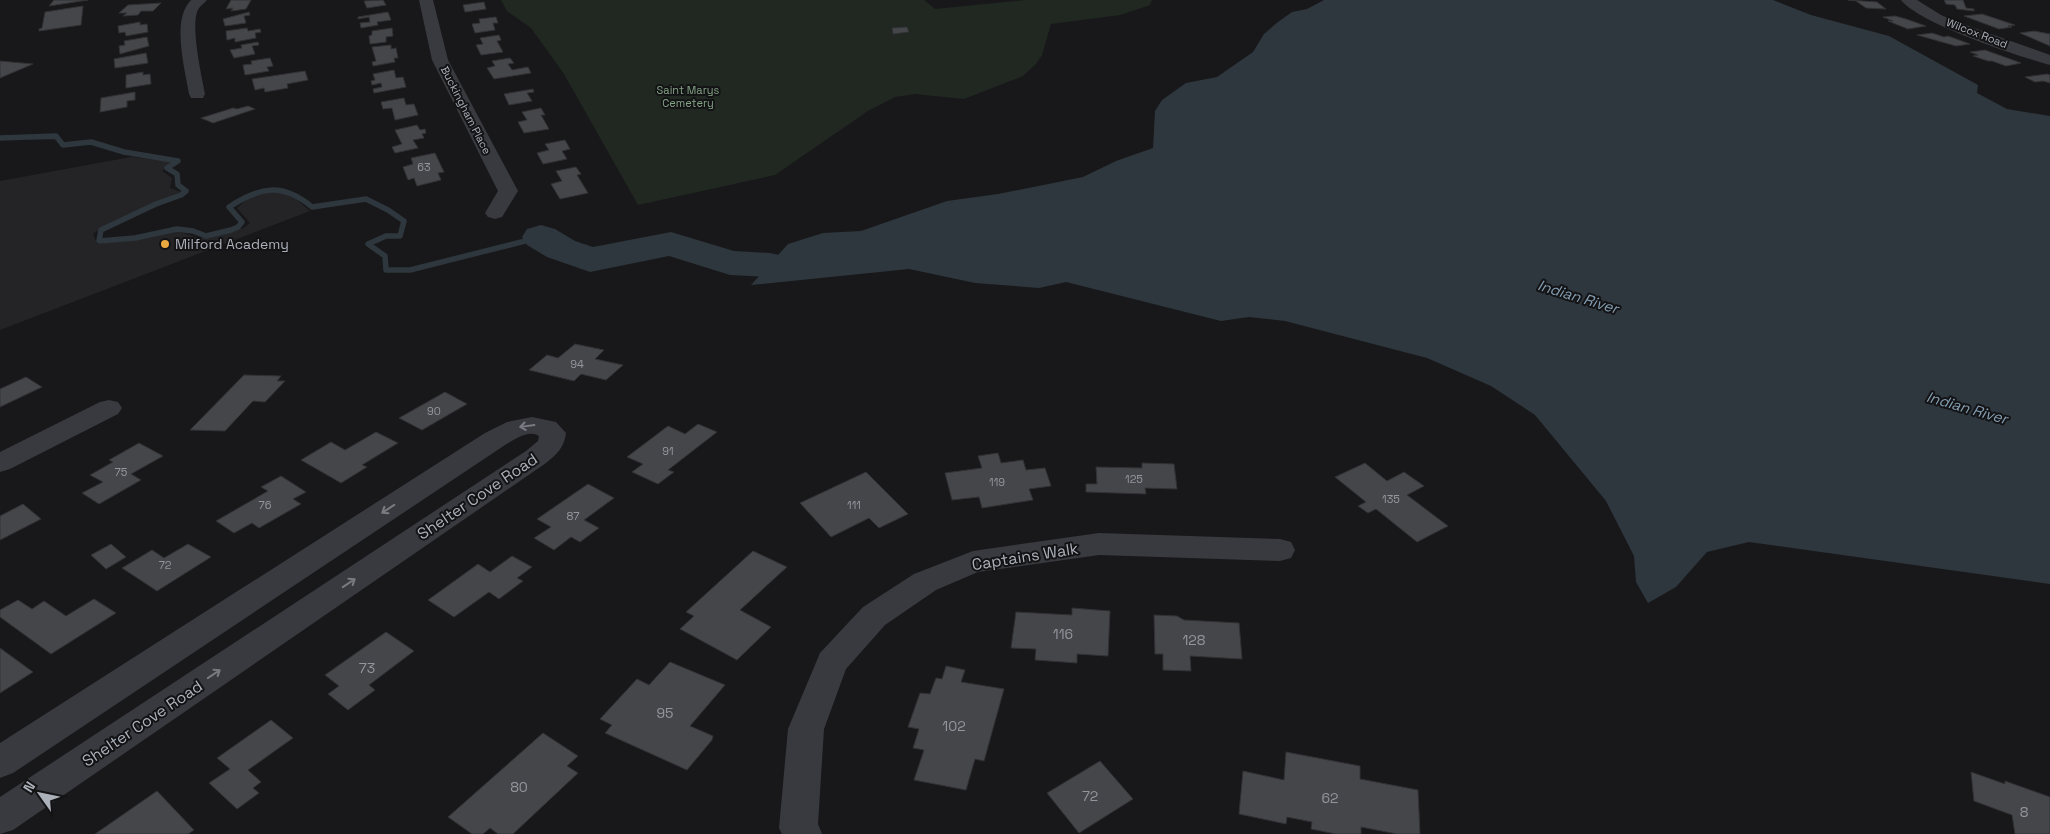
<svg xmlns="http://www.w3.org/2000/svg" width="2050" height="834" font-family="'Space Grotesk',sans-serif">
<rect width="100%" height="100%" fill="#18181a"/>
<path fill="#242427" d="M131 157 173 162 162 171 172 178 170 188 181 192 97 231 93 234 97 244 146 238 178 231 198 238 207 237 244 228 250 223 237 208 250 197 269 191H279L291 195 310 211 0 330V181Z"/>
<path fill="#202821" d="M501 0H924L935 9 1026 0H1152L1150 5 1120 15 1051 24 1042 55 1036 64 1023 76 964 99 915 94 895 97 868 111 775 175 638 205 564 74 531 28 507 11Z"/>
<path fill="#2e373d" d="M1324 0H1773L1811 15 1889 36 1978 85 1977 93 2007 109 2050 116V584L1749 542 1707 552 1676 587 1648 603 1636 582 1634 556 1606 501 1535 415 1491 386 1427 358 1285 321 1249 317 1221 321 1066 282 1039 288 975 283 909 269 751 285 788 244 823 233 861 231 947 201 998 194 1083 177 1116 161 1153 148 1155 111 1162 100 1186 83 1217 77 1253 52 1264 34 1278 22 1292 12 1307 9Z"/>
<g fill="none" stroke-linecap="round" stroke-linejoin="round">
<path stroke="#2e373d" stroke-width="4.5" d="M31 137H57"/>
<path stroke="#2e373d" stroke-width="5.5" d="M0 138 56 136 63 145 91 142 124 152 178 161 167 168 177 174 178 185 186 191 181 195 156 204 101 230 99 241 135 238 177 229 193 231 206 236 231 230 238 227 242 222 229 207C260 187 282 182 312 207L366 199 388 210 404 221 400 236H386L368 244 385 256 386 270H410L541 237"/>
<path fill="#2e373d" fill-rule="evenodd" d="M541 225 555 229 575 241 593 247 671 232 734 251 770 253 784 256 790 265 784 274 770 277 730 275 669 256 590 272 547 257 527 245 522 237 527 229Z"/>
</g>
<path fill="#45464a" stroke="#323236" d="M54 0H88L49 6Z
M231 0H251L246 9 231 11 233 8 226 9Z
M383 0 386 5 367 8 364 1Z
M1848 0 1877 2 1886 9 1866 8 1856 1Z
M1944 0H1963L1966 8 1974 9V11L1957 9 1955 5 1946 4Z
M484 2 486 9 465 12 463 5Z
M161 3 153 11H141L138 15 123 16 127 13H119L128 5Z
M83 6 81 25 39 31V29L42 28 45 12Z
M249 12 250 15 244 16 246 23 225 26 223 19Z
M388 12 391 20 377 22 378 25 361 28 360 23 370 22 369 17 358 19V17Z
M1982 14 2015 25 2008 26 2012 27 1999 29 1964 16Z
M1895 16 1906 19 1926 26 1908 29 1888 21H1893L1883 17Z
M496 17 498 23H493L495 30 475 33 472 24 480 23 479 19Z
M140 22V25L147 24 148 32 126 36 125 32 119 33 118 26Z
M907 27 909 32 893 34 892 28Z
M247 28 248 31 260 29 261 32 255 33 256 38 235 42V38L227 40 226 31Z
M392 28 393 36 386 37V42L370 44 369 36 372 35V31Z
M2034 31 2050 34V46L2020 33Z
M1932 33 1944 37 1948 36 1970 44 1956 46 1917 35Z
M499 35 501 40 497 41 503 52 481 55 476 45 483 44 480 38Z
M147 37 149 46 120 54 119 46 125 45 124 41Z
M258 42 259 45 252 46 255 54 234 58 230 50 242 48 241 45Z
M391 45V49L396 48 398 58H394L395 62 373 66 372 62 376 61 372 47Z
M1985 50 2021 63 2006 66 1992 61H1988L1973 56 1978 55 1970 52Z
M146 53 148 63 115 68 114 59Z
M270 58 273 66 267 67 269 71 245 75 243 65 252 64 251 61Z
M510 58 514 63 508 64 512 70 528 67 531 73 494 79 487 68 495 66 492 61Z
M0 61 33 64 0 78Z
M394 70 396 78 403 77 406 87 374 93 373 89 382 87 381 83 372 85 371 81 375 80 373 74Z
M305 71 308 80 287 84 288 88 265 92 264 88 255 90 252 79Z
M143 72V75L150 74 151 84 126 88V75Z
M2047 74 2050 75V83L2043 81 2035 82 2025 77Z
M533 89 534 92 527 93 532 101 509 105 504 94Z
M135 92V100L127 101V107L100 112 101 98Z
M404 98 406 105 414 104 418 115 395 120 392 108 383 109 381 102Z
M248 106 255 109 213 123 201 118 233 108 237 109Z
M541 108 545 115H541L549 129 524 133 518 122 527 120 522 112Z
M417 125 420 130 425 129 426 133 422 134 424 138 413 140 418 148 395 153 392 147 402 144 395 130Z
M565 140 570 149 562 151 567 159 543 164 537 153 549 150 545 144Z
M435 153 444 172 438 173 441 180 417 186 414 178 408 180 403 167 413 164 411 158Z
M576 167 581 174 577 175 588 193 560 199 551 184 562 181 556 171Z
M575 344 604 350 595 359 623 365 606 380 581 374 574 381 529 370 547 355 558 358Z
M244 375 281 376 277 381H285L265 402 253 401 225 431 190 430Z
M26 377 42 387 0 407V389Z
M445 392 467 404 422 430 399 418Z
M698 424 717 432 668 470 674 472 658 484 632 472 643 464 627 457 668 426 685 434Z
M376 432 398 443 362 465 367 467 341 483 301 460 331 442 345 450Z
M139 443 163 456 131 474 141 480 99 504 82 493 103 482 90 475 113 462 109 460Z
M998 453 1001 463 1023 460 1026 470 1045 468 1051 486 1029 489 1033 500 982 508 979 497 952 500 945 473 982 468 978 456Z
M1142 463 1174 464 1177 489 1145 488 1146 494 1086 492V484H1097L1096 467 1142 468Z
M1365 463 1387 481 1404 472 1424 486 1407 495 1448 526 1417 542 1376 509 1368 513 1358 506 1366 502 1335 477Z
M866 472 908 514 879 528 869 518 831 537 800 503Z
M281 476 306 492 293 499 301 504 259 528 252 523 234 533 216 521 268 491 261 487Z
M588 484 614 498 584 520 599 528 580 542 571 537 554 550 534 538 551 527 537 519Z
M23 504 41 519 0 540V516Z
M111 544 126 557 106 569 91 555Z
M188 544 211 557 157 591 122 568 152 550 164 558Z
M753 551 787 567 740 610 771 627 737 660 680 629 694 616 686 612Z
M512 556 532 567 517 578 523 581 499 599 489 592 454 617 428 600 478 564 490 572Z
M94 599 116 613 51 654 0 617V610L18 600 32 609 44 601 66 616Z
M1072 608 1110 611 1108 656 1077 654V663L1035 660 1036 649 1011 648 1016 612 1072 615Z
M1154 615 1177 616 1184 620 1239 623 1242 659 1190 656 1191 671 1163 670V654H1155Z
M386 632 414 651 369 685 375 690 348 710 328 694 339 686 325 675Z
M0 648 33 672 0 693Z
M670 662 725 685 690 726 713 736 712 740 687 770 605 733 612 725 600 719 637 679 649 685Z
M946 666 965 670 961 682 1004 689 984 761 975 759 966 790 914 780 924 750 913 748 919 729 908 727 920 693 930 694 936 678 942 679Z
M271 720 293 738 248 770 261 782 253 788 259 793 237 809 209 783 230 769 217 758Z
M543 733 578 756 567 766 578 773 513 834H498L490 828 483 834H472L448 817Z
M1286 752 1360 766V779L1418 790 1420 834H1397L1361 827V834H1336L1311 829 1312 822 1287 817 1286 824 1239 814 1243 771 1284 780Z
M1100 761 1133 799 1079 833 1047 793Z
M1971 772 2005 784V781L2050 797V834H2015L2012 815 1974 801Z
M157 791 194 830 188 834H95Z"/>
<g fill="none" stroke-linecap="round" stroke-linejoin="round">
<path fill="#393a3f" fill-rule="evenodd" d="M191 0H207C205 3 201 5 199 8 189 22 202 77 205 94L203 98H191L189 94C185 69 171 20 191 0Z
M419 0H433L448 60 518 191 502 217 495 219 488 217 485 213 498 191 432 60Z
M1901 0H1917L1941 15 1960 23 2050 55V65C2020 57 1918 23 1901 0Z
M109 400 118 402 122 408 118 414 10 469 0 472V452L100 402Z
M532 417 556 422 566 433C564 448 557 454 546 463L13 830 0 834V797L526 451 538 441 539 436C528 429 514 440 505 445L13 773 0 778V743L485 433 507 422Z
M1099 533 1280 539 1291 542 1295 550 1291 558 1280 561 1099 555 978 572 936 590 885 625 846 669 824 729 818 824 822 834H782L779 828 788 729 820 653 863 607 914 574 973 551Z"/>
</g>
<defs><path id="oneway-shaft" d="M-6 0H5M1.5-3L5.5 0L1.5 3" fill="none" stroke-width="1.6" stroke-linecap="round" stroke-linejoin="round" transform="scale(1.25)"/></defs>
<g stroke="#787b82">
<use href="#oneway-shaft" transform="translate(527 426) rotate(172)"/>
<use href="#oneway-shaft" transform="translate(388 509) rotate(147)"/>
<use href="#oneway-shaft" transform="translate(349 583) rotate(-34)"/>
<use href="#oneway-shaft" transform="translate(214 674) rotate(-34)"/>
</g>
<circle fill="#eaaa40" stroke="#131315" stroke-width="2" cx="165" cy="244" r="5"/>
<g text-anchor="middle" stroke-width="4" stroke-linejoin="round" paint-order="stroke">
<g font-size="11" fill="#abb0b9" stroke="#131315">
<text transform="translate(1977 33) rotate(21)" y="4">Wilcox Road</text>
<text transform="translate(466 110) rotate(63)" y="4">Buckingham Place</text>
</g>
<g font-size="11" fill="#83a384" stroke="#131315">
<text x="688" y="94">Saint Marys<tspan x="688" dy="13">Cemetery</tspan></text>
</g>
<g font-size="11" fill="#92969d">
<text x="424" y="171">63</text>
<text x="577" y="368">94</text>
<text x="434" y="415">90</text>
<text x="668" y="455">91</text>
<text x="121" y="476">75</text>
<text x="1134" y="483">125</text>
<text x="997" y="486">119</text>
<text x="1391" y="503">135</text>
<text x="265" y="509">76</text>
<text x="854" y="509">111</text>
<text x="573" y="520">87</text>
<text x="165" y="569">72</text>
</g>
<g font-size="14" fill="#abb0b9" stroke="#131315" text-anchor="start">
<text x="175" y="249">Milford Academy</text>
</g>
<g font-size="14" fill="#92969d">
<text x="1063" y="639">116</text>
<text x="1194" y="645">128</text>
<text x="367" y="673">73</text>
<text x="665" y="718">95</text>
<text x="954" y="731">102</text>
<text x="519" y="792">80</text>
<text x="1090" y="801">72</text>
<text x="1330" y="803">62</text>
<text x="2024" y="817">8</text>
</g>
<g font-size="15" font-style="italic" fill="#849eb2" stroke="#131315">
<text transform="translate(1578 297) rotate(17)" y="5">Indian River</text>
<text transform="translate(1967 408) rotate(16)" y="5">Indian River</text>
</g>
<g font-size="16" fill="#abb0b9" stroke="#131315">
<text transform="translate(477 496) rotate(-34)" y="6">Shelter Cove Road</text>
<text transform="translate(1025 556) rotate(-9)" y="6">Captains Walk</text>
<text transform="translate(142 723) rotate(-34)" y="6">Shelter Cove Road</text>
</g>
</g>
<g transform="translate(40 794) rotate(303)" stroke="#131315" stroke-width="4" paint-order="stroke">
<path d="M0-4L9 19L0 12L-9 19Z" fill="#abb0b9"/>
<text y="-8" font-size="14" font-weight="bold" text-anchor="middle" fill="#abb0b9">N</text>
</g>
</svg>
